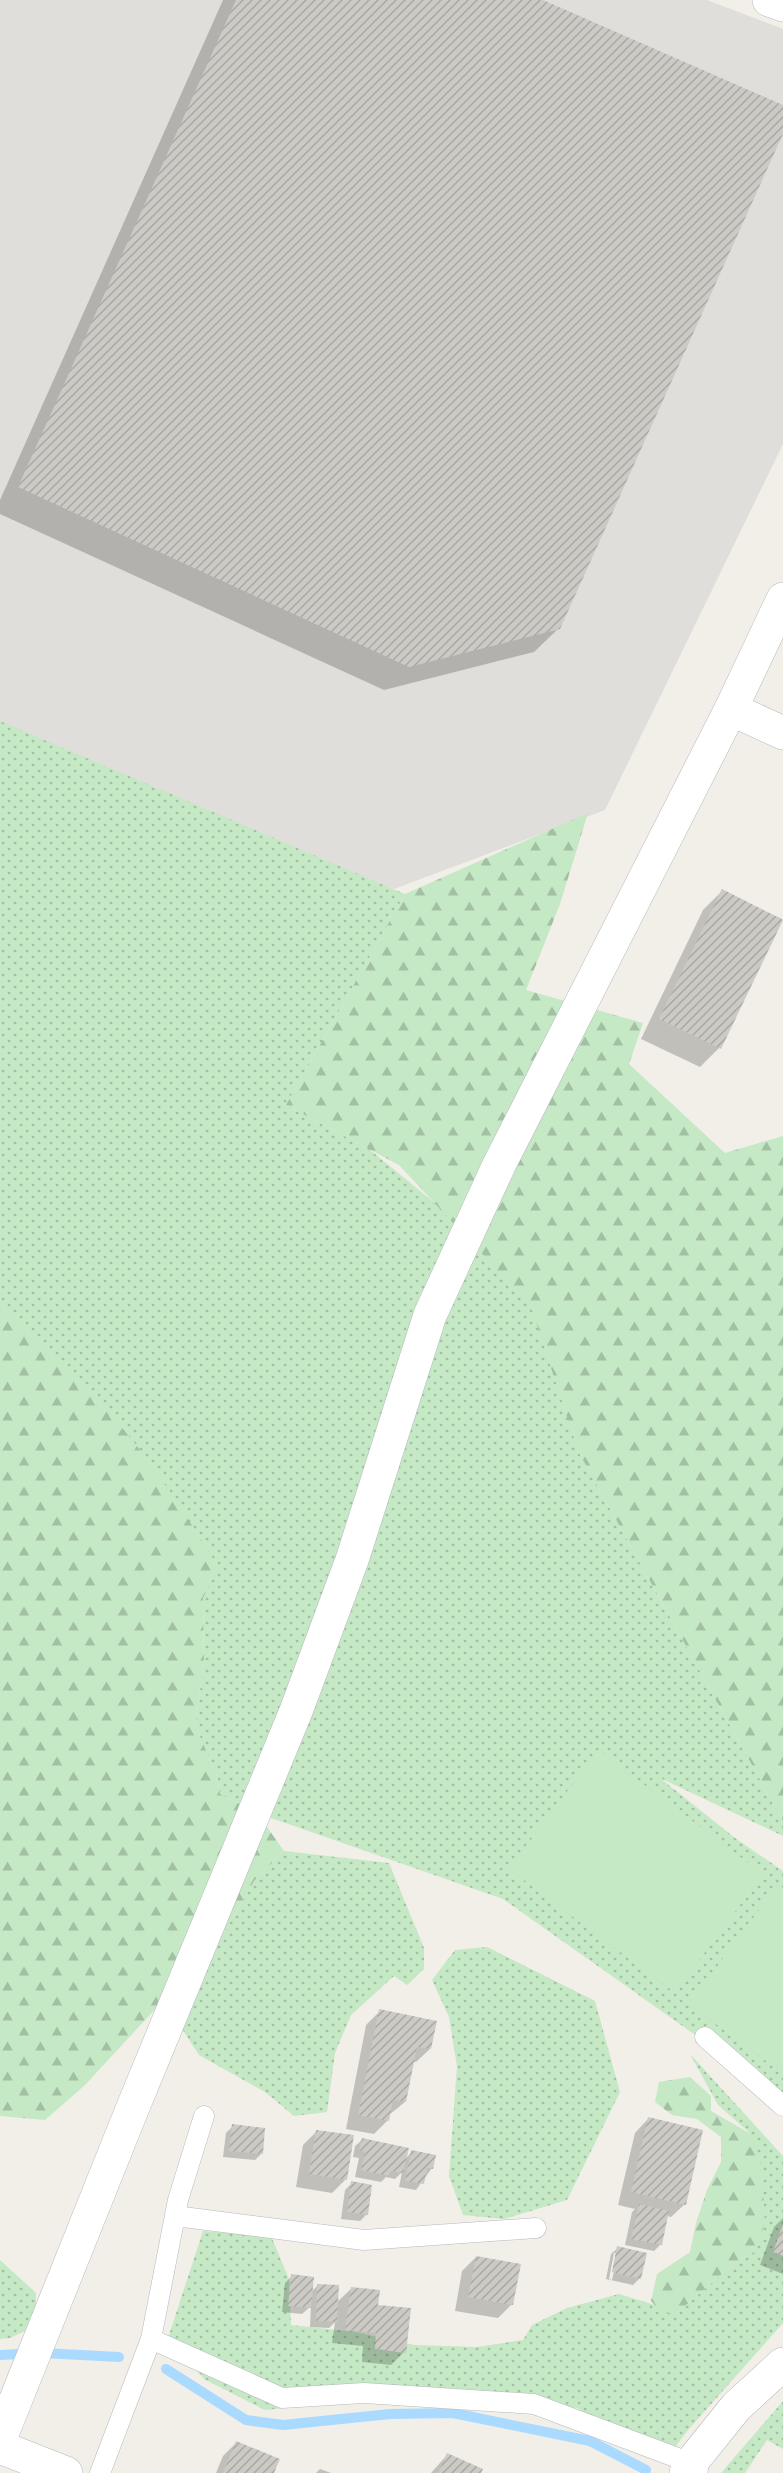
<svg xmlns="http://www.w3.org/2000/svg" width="783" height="2473" font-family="'Source Sans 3',sans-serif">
<defs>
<pattern id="grass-dots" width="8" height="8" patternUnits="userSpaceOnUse" patternTransform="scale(1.5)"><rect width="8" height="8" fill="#c5e8c5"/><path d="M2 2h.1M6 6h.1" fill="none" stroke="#a3c0a4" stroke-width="1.8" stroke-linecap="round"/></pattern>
<pattern id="forest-firs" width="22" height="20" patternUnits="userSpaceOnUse" patternTransform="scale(1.5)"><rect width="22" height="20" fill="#c5e8c5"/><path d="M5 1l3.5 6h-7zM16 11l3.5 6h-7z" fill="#a3c0a4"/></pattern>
<pattern id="building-hatch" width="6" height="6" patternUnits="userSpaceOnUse" patternTransform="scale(1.5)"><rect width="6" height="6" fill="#cccac5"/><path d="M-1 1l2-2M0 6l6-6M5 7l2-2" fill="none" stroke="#a9a8a4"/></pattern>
</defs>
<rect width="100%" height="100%" fill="#f1efe8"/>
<path fill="#e0deda" d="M0 0H707L783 29V444L605 810 394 889 0 736Z"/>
<path fill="url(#grass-dots)" d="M0 721 405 894 286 1105 369 1149 542 1291 578 1451 783 1821V1836L660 1778 735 1838 783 1871V2097L503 1899 257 1813 220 1794 217 1776 195 1725 204 1662 203 1598 0 1333Z
M284 1851 389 1863 424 1948V1969L407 1985 394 1976 351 2015 335 2053 327 2112 294 2116 265 2092 199 2055 177 2021 220 1939 254 1881Z
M487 1947 595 2001 620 2092 567 2200 504 2219 463 2215 449 2176 457 2066 449 2017 432 1980 455 1950Z
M690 2054 783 2156V2323L688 2430 664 2462 577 2408 462 2397 351 2401 265 2410 204 2379 168 2338 203 2231 271 2236 289 2279 291 2325 356 2332 414 2345 477 2347 523 2340 532 2325 567 2308 619 2294 678 2312 737 2261 756 2251 751 2134 718 2105Z
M0 2260 36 2293V2326L10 2338 0 2339Z
M783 2401V2449L767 2440 745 2473H721Z"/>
<path fill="url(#forest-firs)" d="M588 813 560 904 526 990 643 1023 629 1064 725 1153 783 1136V1821L578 1451 531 1306 399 1165 286 1105 405 894Z
M0 1303C46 1347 93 1391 133 1441 164 1480 191 1524 218 1566L203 1598 204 1662 195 1725 217 1776 220 1794 257 1813 284 1851 254 1881 220 1939 85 2085 45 2120 0 2116Z
M690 2077 711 2096V2111L751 2134 761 2166 765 2222 756 2251 737 2261 678 2312 663 2314 651 2301 657 2274 690 2252 696 2223 707 2190 721 2162V2137L697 2119 672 2115 655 2102 659 2082Z"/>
<path fill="#c5e8c5" d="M598 1750 763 1874 675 1993 509 1869Z
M778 1884 783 1888V2074L689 2004Z"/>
<path fill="#0003" fill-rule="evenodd" d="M223 0H539L783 107V130L559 628 534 652 384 690 0 514V500Z
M722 891 782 919 719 1048 700 1067 641 1039 703 910Z
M380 2011 430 2049 416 2062H412L405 2102 389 2115 388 2120 374 2134 346 2129 366 2025Z
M648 2119 685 2204 671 2217 667 2216 661 2244 654 2251 625 2245 632 2212 635 2209 618 2205 635 2133Z
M233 2126 261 2154 255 2160 223 2157 226 2133Z
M317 2131 346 2179 332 2193 296 2187 303 2145Z
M362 2140 405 2159 412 2152 432 2168 416 2190 399 2187 402 2172 395 2179 386 2177 381 2182 355 2177 359 2158 353 2157 355 2146Z
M352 2183 367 2214 360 2221 341 2219 345 2190Z
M783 2218V2274L760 2265 774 2227Z
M618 2248 640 2278 633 2285 606 2279 611 2254ZM614 2253H618L612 2280 609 2279Z
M476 2257 512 2304 498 2318 455 2311 462 2271Z
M292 2276 310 2293 318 2285 336 2303 351 2289 377 2306 404 2352 391 2365 362 2362 363 2346 332 2343 335 2322 329 2328 310 2327 311 2306 302 2314 282 2312 285 2283Z
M236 2443 273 2473H216L223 2456Z
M447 2455 480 2473H431Z
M320 2469 331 2473H316Z"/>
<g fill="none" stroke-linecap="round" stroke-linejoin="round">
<path stroke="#aadaff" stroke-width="10" d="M0 2355 43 2353 119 2357
M166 2369 246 2420 283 2425 390 2414 453 2413 590 2441 646 2470"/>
</g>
<path fill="url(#building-hatch)" d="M236 0H543L783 105V134L560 629 409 667 18 487Z
M722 889 783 920 721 1049 659 1019Z
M379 2009 437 2021 431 2049 417 2047 406 2102 393 2100 389 2121 358 2115Z
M648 2117 703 2130 686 2205 631 2192Z
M232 2124 265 2128 263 2154 229 2151Z
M316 2130 354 2135 347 2180 309 2174Z
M362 2138 409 2148 403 2173 390 2171 389 2176 361 2170 365 2152 359 2150Z
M411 2150 436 2155 433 2169 427 2168 424 2184 405 2181Z
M351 2181 372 2185 368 2215 347 2212Z
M639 2204 669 2211 662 2245 631 2239Z
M783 2224V2256L773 2252Z
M617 2246 647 2253 641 2279 612 2272Z
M476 2256 521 2264 513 2305 468 2297Z
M291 2274 314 2277 311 2308 288 2306Z
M317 2284 339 2285 337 2322 316 2321Z
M351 2287 380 2290 378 2305 411 2308 406 2353 375 2349 376 2333 345 2330Z
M236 2441 280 2459 274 2473H223Z
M447 2453 483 2469 481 2473H438Z"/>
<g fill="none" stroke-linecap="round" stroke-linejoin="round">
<g stroke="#b5b8bc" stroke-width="21">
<path id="lane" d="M705 2037 783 2106
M175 2216 364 2240 536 2228
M151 2339 282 2398 364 2393 534 2404 691 2463 698 2469
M100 2473 151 2339 178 2200 204 2116"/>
</g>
<g stroke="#b5b8bc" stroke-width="34">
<path id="street" d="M731 709 783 733
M0 2447 66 2473
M686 2473 691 2463 736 2407 783 2364"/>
</g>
<g stroke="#b6babf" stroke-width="34">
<path id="secondary" d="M769 0 783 5
M0 2439 131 2112 296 1711 352 1560 430 1315 499 1165 731 709 783 599"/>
</g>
<use href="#lane" stroke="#fff" stroke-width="20"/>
<use href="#street" stroke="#fff" stroke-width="33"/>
<use href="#secondary" stroke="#fff" stroke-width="33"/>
</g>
</svg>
